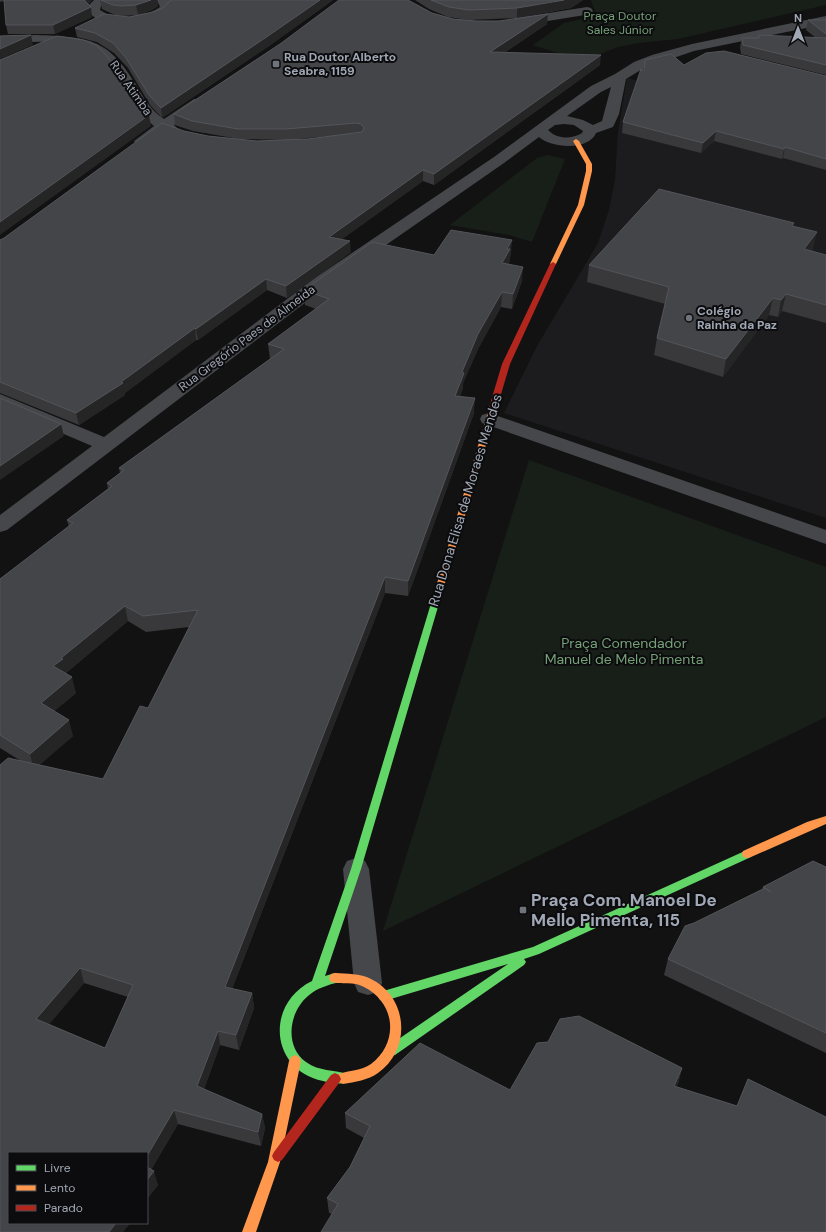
<svg xmlns="http://www.w3.org/2000/svg" width="826" height="1232" font-family="'DM Sans',sans-serif">
<rect width="100%" height="100%" fill="#121212"/>
<path fill="#1c1c1e" d="M627 78 826 133V518L504 413 537 346 598 243 609 210 615 180 618 132Z"/>
<path fill="#181f19" d="M592 0H826V5L678 39 638 43 618 47 582 61 533 45 564 23 597 16 591 1Z
M548 155 565 159 532 242 509 235 450 225 537 158Z
M529 460 826 567V717L383 931Z"/>
<g fill="none" stroke-linecap="round" stroke-linejoin="round">
<path fill="#46474b" fill-rule="evenodd" d="M94 0H107L101 6 100 10C118 22 142 19 160 7L157 0H170L172 8C158 28 102 32 88 11L89 5Z
M587 7 591 8 593 11 591 14 517 26 513 25 511 22 513 19 517 18Z
M826 16V24L694 51 644 68 626 79 619 114 613 127 596 133C589 151 551 148 539 137L504 163 327 286 7 530 0 532V515L92 446 0 407V394L104 437 315 278 494 157 591 86 615 74 634 62 652 55 692 44ZM611 87 602 121 593 125 583 120 567 116 601 92ZM564 124 574 125 583 131 582 133C572 139 558 140 548 130L555 125Z
M37 35C88 37 107 38 135 83 143 97 150 110 164 119L194 99H204L206 102 174 125 178 129 176 132 171 133 165 131C156 137 147 147 136 144L134 141 154 126C136 113 127 91 115 72 92 35 38 41 0 44V36Z
M489 413 826 530V544L482 423 480 419 482 415Z
M356 858 365 861 369 869 382 983 378 992 368 995 358 992 354 983 343 869 347 861Z"/>
<path fill="#63d668" fill-rule="evenodd" d="M436 597 440 600 361 869 325 976 335 973 339 974 341 978 339 982C328 985 317 988 308 996 289 1012 284 1046 306 1062 320 1072 333 1069 347 1074L349 1078 347 1082C340 1085 331 1083 323 1081 270 1070 265 1004 312 981L351 869 432 600Z
M747 850 751 851 752 854 751 857 539 954 524 959 526 962 524 965 395 1055 391 1056 387 1055 385 1051 387 1047 508 964 384 1001 380 1000 378 996 380 992 533 947Z"/>
<path fill="#ff974d" fill-rule="evenodd" d="M576 139 579 141 592 164V171L584 205 556 264 553 266 550 264 578 205 586 171V164L573 141Z
M489 409H492L496 411 440 600 436 603 432 600Z
M826 816V824L751 857 747 858 743 857 742 854 743 851 807 822Z
M335 973C347 974 360 973 371 979 408 997 412 1049 378 1073 368 1080 355 1082 343 1084L339 1082 337 1078 339 1074C349 1070 361 1071 371 1064 399 1043 396 1003 364 987 354 981 341 985 331 982L329 978 331 974Z
M295 1055 299 1057 301 1061 280 1162 256 1232H242L268 1162 289 1061 291 1057Z"/>
<path fill="#b3261e" fill-rule="evenodd" d="M553 262 556 264 510 364 496 411 492 413H489L488 411 502 364 550 264Z
M335 1073 339 1075 341 1079 339 1083 282 1160 278 1162 274 1160 272 1156 274 1152 331 1075Z"/>
</g>
<path fill="#39393c" fill-rule="evenodd" d="M0 0H92L88 4 92 17 55 34H8L6 25 4 1 0 2Z
M100 0H157L158 6 152 10 138 15 122 16 115 15 102 9Z
M171 0H333L269 46 162 118 150 105 128 68 114 53 97 42 77 37 75 28 153 12 163 8Z
M415 0H583L571 8 517 18 469 20 448 17 429 9Z
M412 3 432 13 453 19 476 21 547 24 504 53 600 65 434 185 423 181 342 239 351 252 287 298 267 290 198 340H196L125 393V395L79 425 0 393V240L4 238 184 131 208 136 257 141 308 139 342 135 287 140 239 139 193 131 175 125 174 114 280 44Z
M808 20H826V75L741 54 740 47 742 38H759V35L816 38 806 30Z
M684 65 826 76V170L783 158 782 159 714 141 701 153 622 133 623 122 644 70Z
M793 226 813 249 812 251 826 255V323L782 311 778 317 769 315 723 377 654 355 657 338 665 304 587 282 589 265Z
M511 254 510 257 509 264 522 281 512 309 501 307 478 349 463 383V388L460 396 474 413 408 596 385 593 232 989 252 993 254 1008 239 1050 220 1045 204 1089 262 1114 265 1128 261 1146 178 1124 151 1170 158 1185 147 1199V1153L130 1223 123 1232H0L21 761 0 748V579L69 527 67 520 108 489 107 483 120 473 119 468 270 359 268 344 316 309 305 305 304 290 434 255ZM128 621 146 632 189 627 148 708 103 779 39 765 73 736 54 711 76 693 66 673ZM84 983 128 997 105 1048 49 1024Z
M826 867V1053L664 975 668 959 694 923 762 890 763 887Z
M682 1068 678 1084 676 1087 737 1106 826 1117 332 1214 329 1213 327 1198 350 1167 364 1138 346 1128 345 1113 510 1090Z"/>
<path fill="#252526" d="M85 0H92L88 4 91 7 92 17 55 34 53 25 85 1Z
M151 0H157L158 6 152 10 138 15 136 5Z
M320 0H333L269 46 162 118 161 108Z
M564 0H583L571 8 517 18V8Z
M548 14 547 24 490 62V52Z
M31 35 33 45 0 59V49Z
M601 55 600 65 434 185V174Z
M149 115 151 126 0 235V222Z
M716 131 714 141 701 153 703 143Z
M785 147 783 158 782 159 784 149Z
M423 170V181L330 248 329 237Z
M817 232 813 249 801 266 804 249Z
M512 240 511 254 510 257 509 264 501 278 502 263 507 249Z
M350 241 351 252 287 298 286 286Z
M523 267 522 281 512 309 513 294Z
M266 279 267 290 198 340 196 329Z
M502 292 501 307 478 349 463 383V388L454 411 455 396 462 372 478 334Z
M786 294 782 311 778 317 781 300Z
M773 298 769 315 723 377 726 359Z
M195 328 196 340 125 393V395L79 425 76 413 121 382Z
M475 398 474 413 408 596V581Z
M61 424 64 436 0 480V466Z
M385 577V593L227 1002 225 987Z
M125 606 128 621 66 673 67 674 53 666 61 658Z
M72 677 76 693 45 719 41 703Z
M69 720 73 736 34 770 30 754Z
M80 968 84 983 41 1034 36 1019Z
M252 993 254 1008 239 1050 236 1035Z
M218 1031 220 1045 200 1101 197 1086Z
M682 1068 678 1084 669 1102 674 1086Z
M174 1110 178 1124 147 1177V1156Z
M262 1114 265 1128 261 1146 258 1132Z
M154 1171 158 1185 147 1199V1180Z
M116 1223H130L123 1232H109Z"/>
<path fill="#444549" stroke="#53555a" fill-rule="evenodd" d="M4 0H85V1L91 7 53 25H6Z
M101 0H151L136 5 121 6 113 5Z
M171 0H320L268 36 161 108 149 95 126 58 113 43 95 33 75 28 104 14 129 17 153 12 163 8Z
M339 0H408L432 13 453 19 476 21H499L548 14 490 52 601 55 434 174 423 170 329 237 350 241 286 286 266 279 196 329 195 328 121 382 123 383 76 413 0 382V240L4 238 162 123 184 131 208 136 257 141 308 139 362 132 364 128 361 124 356 123 286 129H238L192 121 174 114 280 44Z
M431 0H564L517 8 469 10 449 7Z
M808 20H826V34Z
M31 35 0 49V36Z
M759 35 826 38V65L743 45 742 38H759Z
M57 36 83 40 96 45 105 54 114 66 136 102 149 115 0 222V60Z
M724 51 826 76V159L785 147 784 149 716 131 703 143 623 122 641 69 644 70 645 60 671 54 684 65 706 53Z
M659 189 794 223 792 226 817 232 804 249 826 255V305L786 294 781 300 773 298 726 359 657 338 669 287 589 265Z
M451 230 512 240 507 249H510L502 263 523 267 513 294 502 292 478 334 462 372 464 373 455 396 475 398 408 581 385 577 225 987 252 993 236 1035 218 1031 197 1086 262 1114 258 1132 174 1110 147 1156V1153H9V1223H116L109 1232H0V765L8 758 103 779 140 706 148 708 198 610 143 616 125 606 61 658 63 659 53 666 72 677 41 703 69 720 30 754 0 735V579L73 523 67 520 112 486 107 483 124 470 119 468 284 349 268 344 329 299 304 290 372 242 434 255ZM80 968 133 985 105 1048 36 1019Z
M0 398 61 424 0 466Z
M813 861 826 867V1033L668 959 685 926 694 923 765 888 771 892 763 887Z
M579 1016 682 1068 674 1086 737 1106 748 1079 826 1117V1232H321L338 1204 327 1198 350 1167 370 1126 345 1113 420 1043 510 1090 537 1043 548 1042 560 1019Z
M147 1167 154 1171 147 1180Z"/>
<g fill="#6f747c" stroke="#0c0c0e" stroke-width="1.5">
<rect x="272" y="60" width="8" height="8" rx="2"/>
<circle cx="689" cy="318" r="4"/>
<rect x="519" y="906" width="8" height="8" rx="2"/>
</g>
<g text-anchor="middle" stroke-width="4" stroke-linejoin="round" paint-order="stroke">
<g font-size="12" fill="#76a278" stroke="#0c0c0e">
<text x="620" y="20">Praça Doutor<tspan x="620" dy="14">Sales Júnior</tspan></text>
</g>
<g font-size="12" font-weight="bold" fill="#a1a8b5" stroke="#0c0c0e" text-anchor="start">
<text x="284" y="61">Rua Doutor Alberto<tspan x="284" dy="14">Seabra, 1159</tspan></text>
<text x="697" y="315">Colégio<tspan x="697" dy="14">Rainha da Paz</tspan></text>
</g>
<g font-size="12" fill="#a1a8b5" stroke="#0c0c0e">
<text transform="translate(131 88) rotate(55)" y="4">Rua Atimba</text>
<text transform="translate(247 338) rotate(-37)" y="4">Rua Gregório Paes de Almeida</text>
</g>
<g font-size="14" fill="#a1a8b5" stroke="#0c0c0e">
<text transform="translate(465 500) rotate(-73)" y="5">Rua Dona Elisa de Moraes Mendes</text>
</g>
<g font-size="14" fill="#76a278" stroke="#0c0c0e">
<text x="624" y="648">Praça Comendador<tspan x="624" dy="16">Manuel de Melo Pimenta</tspan></text>
</g>
<g font-size="17" font-weight="bold" fill="#a1a8b5" stroke="#0c0c0e" text-anchor="start">
<text x="531" y="906">Praça Com. Manoel De<tspan x="531" dy="20">Mello Pimenta, 115</tspan></text>
</g>
</g>
<rect x="8" y="1152" width="140" height="72" fill="#0c0c0e" stroke="#484a51"/>
<rect x="16" y="1165" width="20" height="6" fill="#63d668" stroke="#484a51"/>
<text x="44" y="1172" font-size="12" fill="#a1a8b5">Livre</text>
<rect x="16" y="1185" width="20" height="6" fill="#ff974d" stroke="#484a51"/>
<text x="44" y="1192" font-size="12" fill="#a1a8b5">Lento</text>
<rect x="16" y="1205" width="20" height="6" fill="#b3261e" stroke="#484a51"/>
<text x="44" y="1212" font-size="12" fill="#a1a8b5">Parado</text>
<g transform="translate(798 28)" stroke="#0c0c0e" stroke-width="3" paint-order="stroke">
<path d="M0-3L7 15L0 10L-7 15Z" fill="#a1a8b5"/>
<text y="-6" font-size="11" font-weight="bold" text-anchor="middle" fill="#a1a8b5">N</text>
</g>
</svg>
